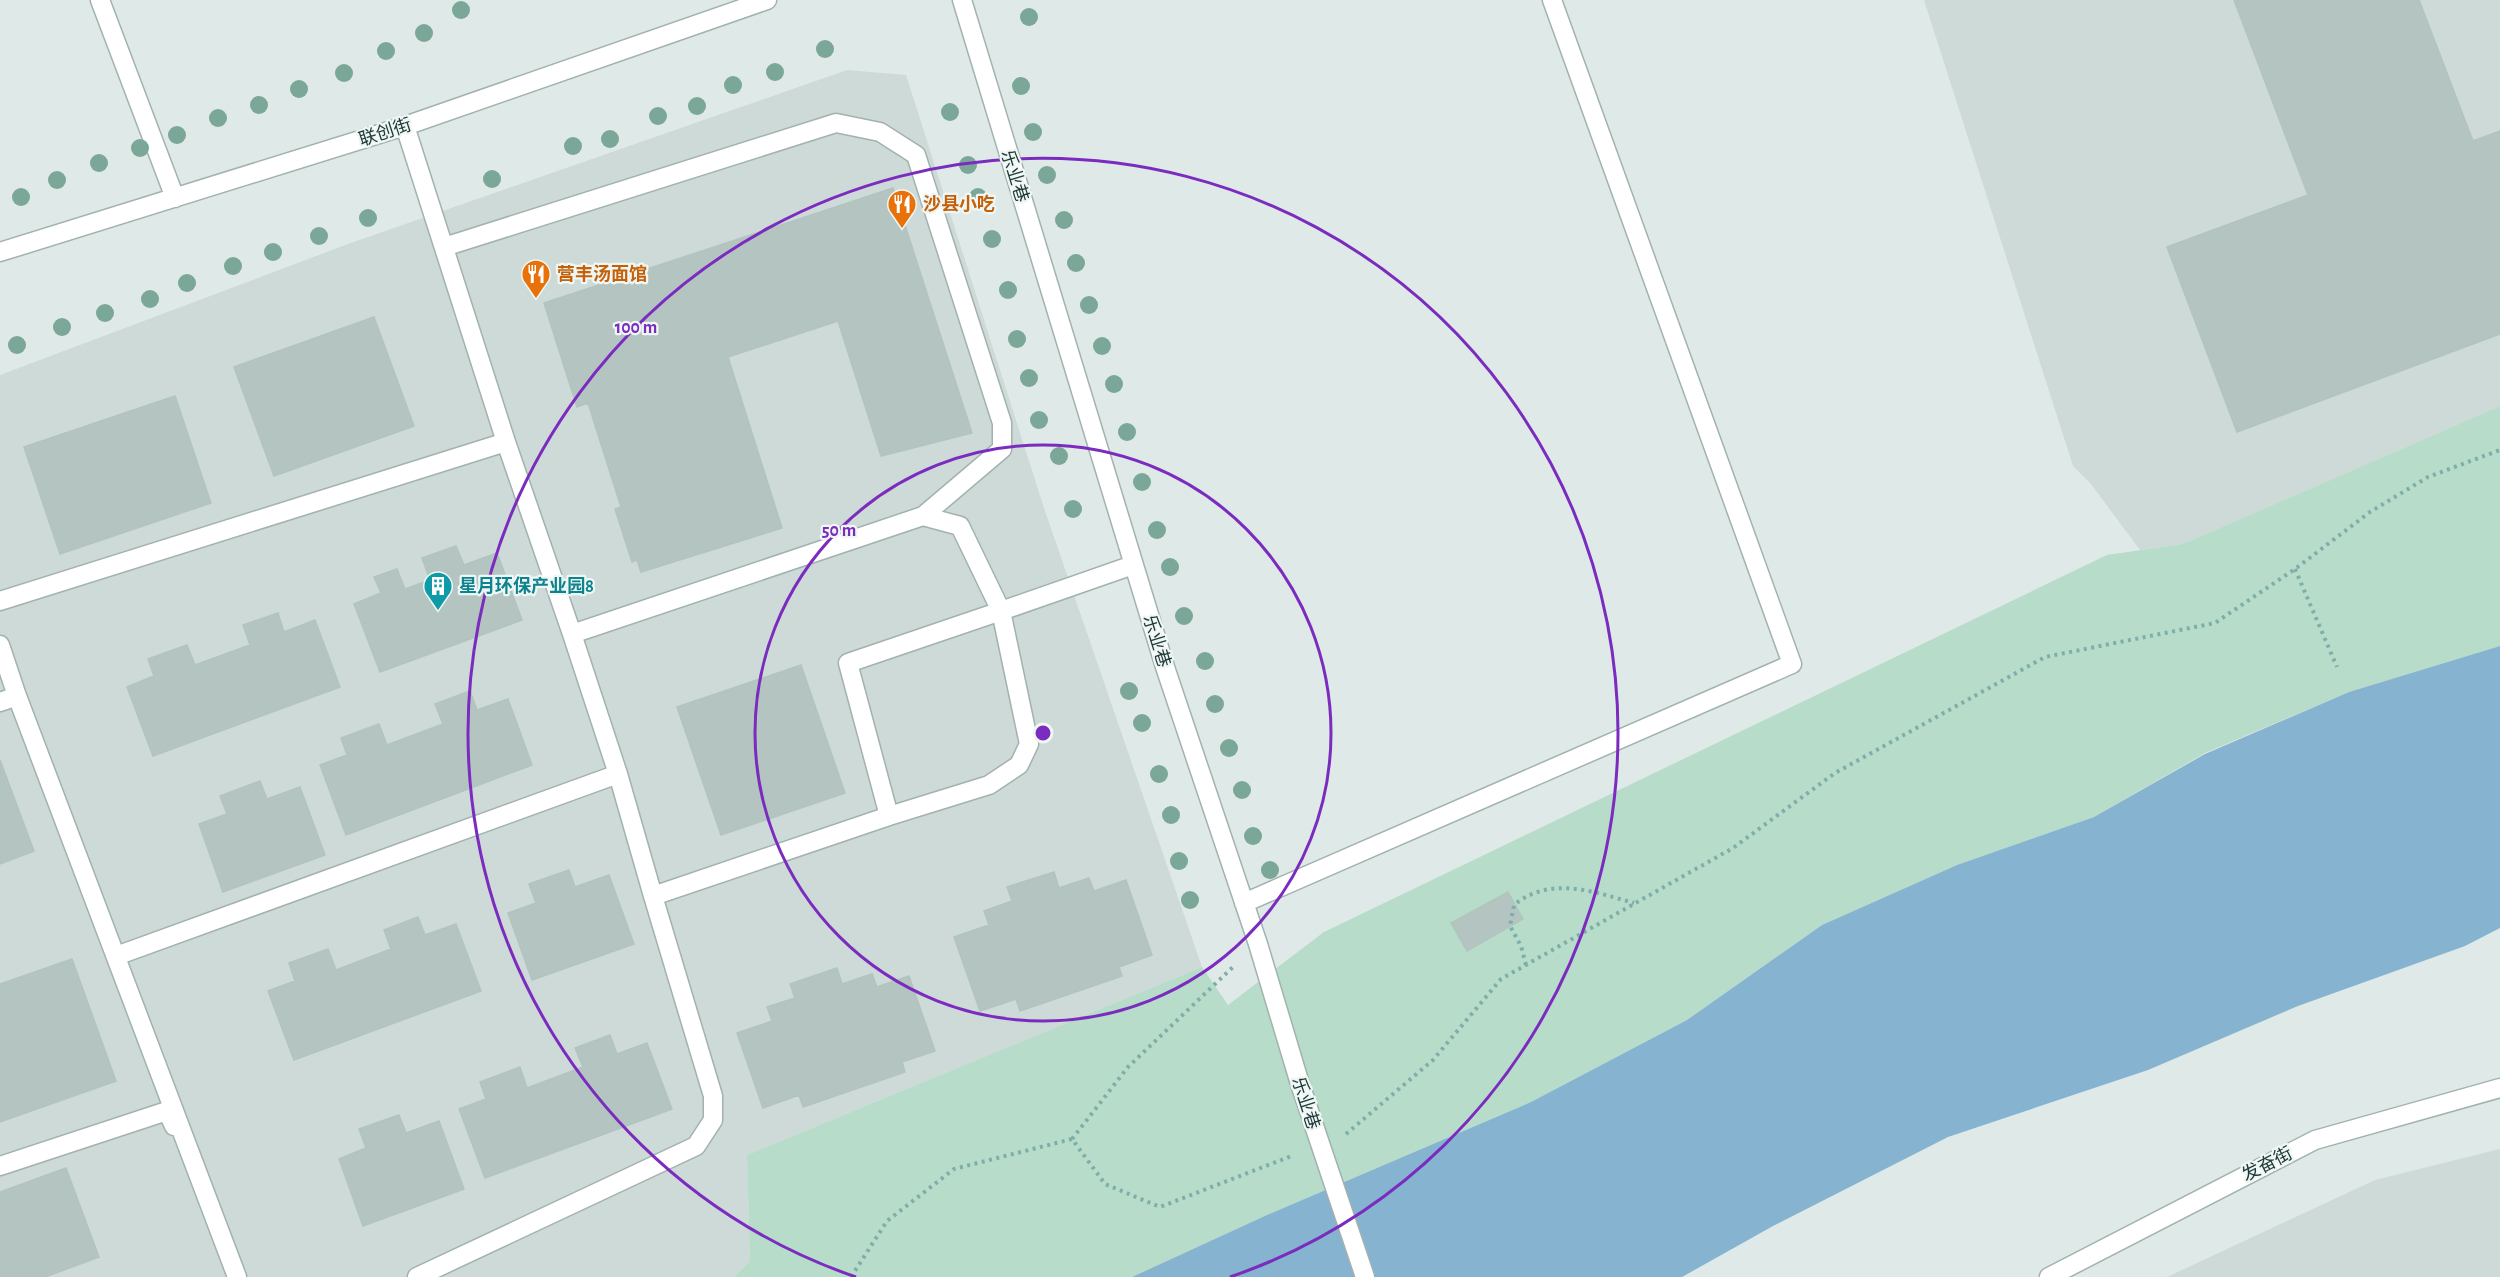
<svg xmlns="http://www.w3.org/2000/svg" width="2500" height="1277" font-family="'Alegreya Sans','Noto Sans SC',sans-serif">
<rect width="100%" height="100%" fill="#dfeae8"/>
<path fill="#cddad7" d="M1924 0H2500V406L2183 544 2140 550 2091 484 2073 466Z
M847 70 906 75 1044 508 1202 967 747 1155 750 1261 734 1277H0V375L348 244Z
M2500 1149V1277H2167L2375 1180Z"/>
<path fill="#b7dcc9" d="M2500 406V646L2349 692 2205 753 2094 817 1957 865 1822 925 1687 1020 1531 1102 1267 1215 1132 1277H734L750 1261 747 1155 1202 967 1228 1005 1324 932 2107 555 2183 544Z"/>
<path fill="#85b3d0" d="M2500 646V928L2465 946 2298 1006 2148 1070 1948 1137 1773 1226 1682 1277H1132L1267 1215 1531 1102 1687 1020 1822 925 1957 865 2094 817 2205 754 2349 692Z"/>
<path fill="#b4c5c1" stroke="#b1c4c0" stroke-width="1.5" d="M2234 0H2419L2473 141 2500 131V334L2237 432 2167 247 2308 195Z
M893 188 972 433 881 456 838 321 728 357 782 528 641 572 637 560 632 562 615 509 621 507 588 403 577 407 544 303Z
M374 317 414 426 274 476 234 367Z
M175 396 211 503 60 554 24 447Z
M456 546 464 565 497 553 522 620 380 672 354 604 381 593 374 577 397 569 405 589 430 580 422 558Z
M278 613 284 632 315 620 340 687 153 756 127 687 154 676 148 659 187 645 195 665 250 645 243 625Z
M801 665 845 793 721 835 677 707Z
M470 691 477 710 508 699 532 765 346 835 320 765 347 755 341 738 379 724 387 745 443 724 435 704Z
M0 760 34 851 0 864Z
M260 781 267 799 300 787 325 855 223 892 199 824 227 814 220 796Z
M569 870 575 887 609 875 634 944 532 980 508 913 536 903 529 884Z
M1054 872 1059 888 1089 878 1094 891 1126 880 1152 955 1119 967 1122 976 1020 1011 1016 999 980 1011 954 937 989 925 984 911 1012 901 1007 887Z
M1508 892 1523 919 1467 951 1451 923Z
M418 917 425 935 456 924 481 991 294 1060 268 991 295 981 289 963 328 949 336 970 391 949 384 930Z
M72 959 116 1081 0 1122V984Z
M837 968 842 984 872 974 877 987 909 976 935 1051 902 1062 905 1072 803 1107 799 1095 763 1108 737 1033 772 1021 767 1007 795 998 790 984Z
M610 1035 617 1054 647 1043 672 1109 485 1178 459 1109 486 1099 480 1082 520 1067 527 1088 583 1067 575 1048Z
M399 1115 406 1133 439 1121 464 1189 363 1226 339 1159 366 1148 359 1129Z
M66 1168 99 1257 45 1277H0V1192Z"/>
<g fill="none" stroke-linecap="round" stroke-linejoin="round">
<g stroke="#a2b2b0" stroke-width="21">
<path id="minor" d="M100 0 175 198
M962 0 1165 667 1258 944 1300 1084
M405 126 506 442
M444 247 836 123 880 132 916 155 1002 423V449L923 516
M0 252 405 126 767 0
M0 601 506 442 572 634
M0 645 17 696
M0 702 17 696 237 1277
M889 816 989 785 1019 765 1029 744 1001 611 848 663 889 816 653 896 618 774 572 634 923 516 960 526 1001 611 1133 565
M1244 903 1792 664 1552 0
M116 956 618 774
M0 1166 167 1111 174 1126
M417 1277 696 1146 713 1120V1096L653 896
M2049 1277 2315 1140 2500 1088"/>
</g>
<path stroke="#7faeaa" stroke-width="4" stroke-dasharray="3 4.5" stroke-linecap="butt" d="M2295 569 2337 667
M1526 965 1521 946 1510 926 1514 905C1551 875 1594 892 1634 903
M1346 1134 1433 1060 1501 979 1733 848 1835 773 2045 657 2215 623 2295 569 2370 512 2428 477 2500 450
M1072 1139 1128 1067 1235 965
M851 1277 887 1221 954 1169 1072 1139 1105 1184 1160 1207 1294 1155"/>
<use href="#minor" stroke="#fff" stroke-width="18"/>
<g stroke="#a2b2b0" stroke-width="21" stroke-linecap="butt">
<path id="minor-bridge" d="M1300 1084 1365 1277"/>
</g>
<use href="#minor-bridge" stroke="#fff" stroke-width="18"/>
</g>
<g fill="#7ba798">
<circle cx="461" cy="10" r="9"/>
<circle cx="1029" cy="17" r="9"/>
<circle cx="424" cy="33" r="9"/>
<circle cx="825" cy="49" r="9"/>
<circle cx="386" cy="51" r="9"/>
<circle cx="775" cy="72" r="9"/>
<circle cx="344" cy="73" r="9"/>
<circle cx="733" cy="85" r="9"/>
<circle cx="1021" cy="86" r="9"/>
<circle cx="299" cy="89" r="9"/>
<circle cx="259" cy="105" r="9"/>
<circle cx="697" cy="106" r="9"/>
<circle cx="950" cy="112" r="9"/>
<circle cx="658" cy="116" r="9"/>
<circle cx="218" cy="118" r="9"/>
<circle cx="1033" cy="132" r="9"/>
<circle cx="177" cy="135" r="9"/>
<circle cx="610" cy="139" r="9"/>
<circle cx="573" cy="146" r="9"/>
<circle cx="140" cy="148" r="9"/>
<circle cx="99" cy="163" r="9"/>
<circle cx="968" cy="165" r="9"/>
<circle cx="1047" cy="175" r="9"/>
<circle cx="492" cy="179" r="9"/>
<circle cx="57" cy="180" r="9"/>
<circle cx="21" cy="197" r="9"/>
<circle cx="978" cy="197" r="9"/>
<circle cx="368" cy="218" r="9"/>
<circle cx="1064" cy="220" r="9"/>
<circle cx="319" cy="236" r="9"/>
<circle cx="992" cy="239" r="9"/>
<circle cx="273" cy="252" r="9"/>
<circle cx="1076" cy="263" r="9"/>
<circle cx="233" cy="266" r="9"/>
<circle cx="187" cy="283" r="9"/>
<circle cx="1008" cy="290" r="9"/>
<circle cx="150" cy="299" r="9"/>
<circle cx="1089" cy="305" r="9"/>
<circle cx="105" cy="313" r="9"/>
<circle cx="62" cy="327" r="9"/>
<circle cx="1017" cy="339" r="9"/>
<circle cx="17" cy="345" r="9"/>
<circle cx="1102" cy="346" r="9"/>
<circle cx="1029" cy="378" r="9"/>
<circle cx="1114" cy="384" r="9"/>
<circle cx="1039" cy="420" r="9"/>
<circle cx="1127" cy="432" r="9"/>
<circle cx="1059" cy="456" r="9"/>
<circle cx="1142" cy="482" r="9"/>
<circle cx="1073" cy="509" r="9"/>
<circle cx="1157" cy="530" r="9"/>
<circle cx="1170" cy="567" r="9"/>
<circle cx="1184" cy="616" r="9"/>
<circle cx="1205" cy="661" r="9"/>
<circle cx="1129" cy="691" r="9"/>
<circle cx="1215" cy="704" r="9"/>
<circle cx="1142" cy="723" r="9"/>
<circle cx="1229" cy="748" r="9"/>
<circle cx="1159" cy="774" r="9"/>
<circle cx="1242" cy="790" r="9"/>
<circle cx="1171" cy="815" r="9"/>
<circle cx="1253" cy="836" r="9"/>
<circle cx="1179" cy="861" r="9"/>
<circle cx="1270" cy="870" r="9"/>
<circle cx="1190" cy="900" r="9"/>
</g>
<g fill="none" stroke="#7b2cbf" stroke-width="3">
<circle cx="1043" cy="733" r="288"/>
<path d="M856 1277A575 575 0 1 1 1230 1277"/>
</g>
<defs>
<g id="restaurant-pin" transform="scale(1.5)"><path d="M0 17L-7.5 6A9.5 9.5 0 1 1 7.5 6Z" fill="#e8710a" stroke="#eff7f5"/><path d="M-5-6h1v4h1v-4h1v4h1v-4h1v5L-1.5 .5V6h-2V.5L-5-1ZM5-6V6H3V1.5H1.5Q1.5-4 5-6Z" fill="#fff"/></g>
<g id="building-pin" transform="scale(1.5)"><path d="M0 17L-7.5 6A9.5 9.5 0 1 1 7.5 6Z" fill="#0f9aa8" stroke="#eff7f5"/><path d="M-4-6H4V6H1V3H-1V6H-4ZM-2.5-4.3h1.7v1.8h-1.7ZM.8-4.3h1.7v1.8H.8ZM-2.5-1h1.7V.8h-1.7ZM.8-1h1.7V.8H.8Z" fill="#fff"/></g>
</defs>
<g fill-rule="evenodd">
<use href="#restaurant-pin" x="902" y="204"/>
<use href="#restaurant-pin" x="536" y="274"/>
<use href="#building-pin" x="438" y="586"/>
</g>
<g text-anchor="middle" stroke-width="4.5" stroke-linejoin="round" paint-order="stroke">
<g font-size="18" fill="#203a39" stroke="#eff7f5">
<text transform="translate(385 132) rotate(-18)" y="6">联创街</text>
<text transform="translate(1015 176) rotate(73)" y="6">乐业巷</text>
<text transform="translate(1157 641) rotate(73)" y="6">乐业巷</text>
<text transform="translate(1306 1103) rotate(72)" y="6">乐业巷</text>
<text transform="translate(2267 1164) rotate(-27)" y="6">发奋街</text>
</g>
<g font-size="18" font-weight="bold" fill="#c56008" stroke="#eff7f5" text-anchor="start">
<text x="923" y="210">沙县小吃</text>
<text x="557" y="280">营丰汤面馆</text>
</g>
<g font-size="18" font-weight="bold" fill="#0d838f" stroke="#eff7f5" text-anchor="start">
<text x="459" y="592">星月环保产业园8</text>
</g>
</g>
<circle cx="1043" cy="733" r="9" fill="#7b2cbf" stroke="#eff7f5" stroke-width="3"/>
<g font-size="18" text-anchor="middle" font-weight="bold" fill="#7b2cbf" stroke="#eff7f5" stroke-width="4.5" stroke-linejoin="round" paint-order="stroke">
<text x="636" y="333">100 m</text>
<text x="839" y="536">50 m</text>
</g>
</svg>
